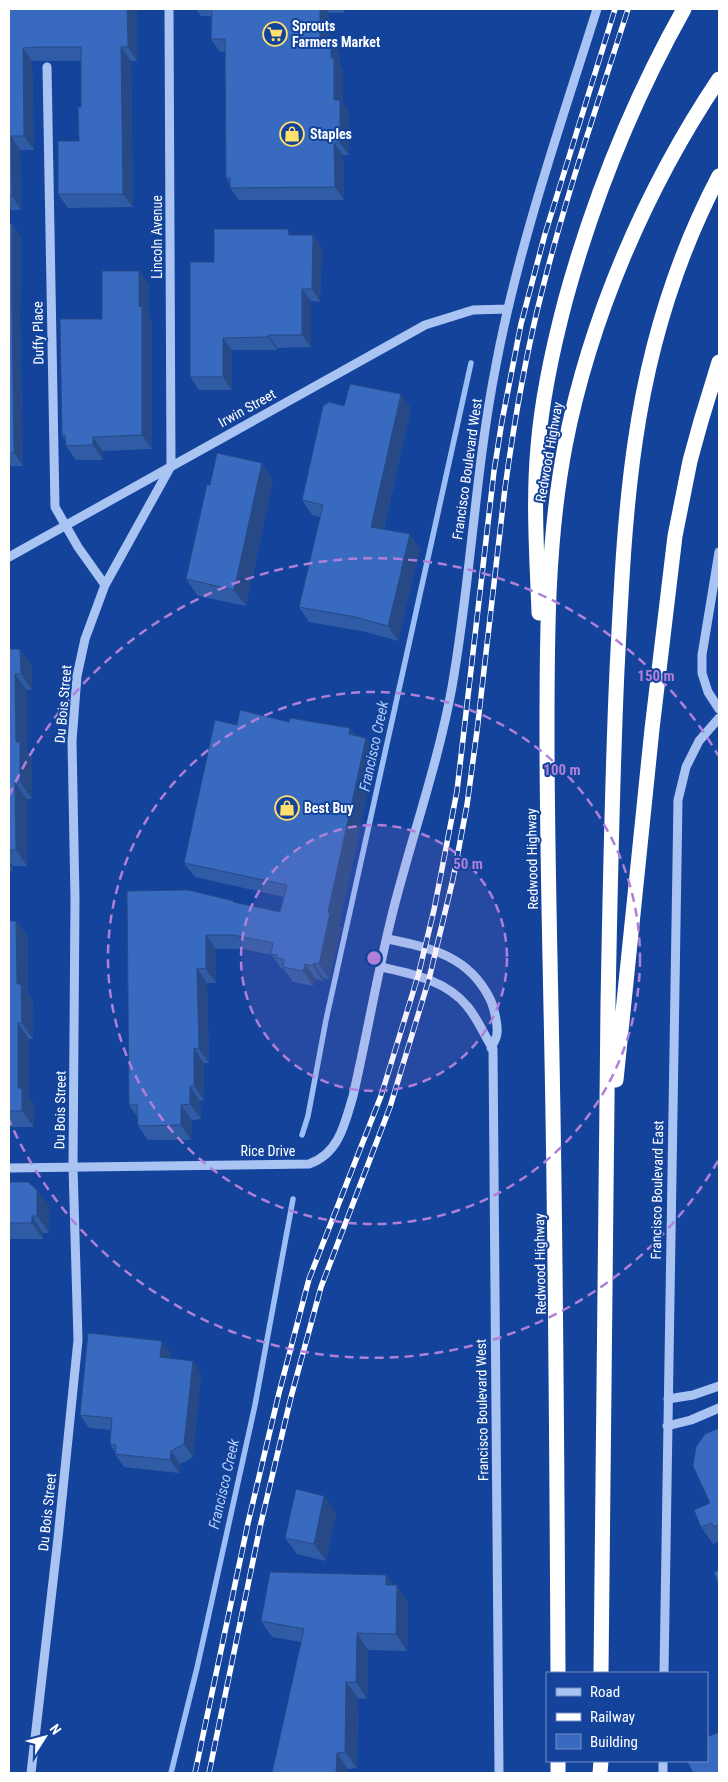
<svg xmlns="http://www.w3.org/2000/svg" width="728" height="1782" font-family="'Roboto Condensed',sans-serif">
<rect width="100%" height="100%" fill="#14439b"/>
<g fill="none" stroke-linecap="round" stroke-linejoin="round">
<path stroke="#9bbef6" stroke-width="5.5" d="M302 1135 308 1116 326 1020 471 363
M171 1773 197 1668 255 1405 293 1199"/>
<path stroke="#a9c4f3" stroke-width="9" d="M47 67 55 507 78 547 105 585
M719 552 702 655V673L708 692 719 709
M9 557 425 325 473 310 507 309
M388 939C431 948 469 956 490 999 494 1007 498 1025 497 1033 497 1038 493 1044 491 1048
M381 967C412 974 446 980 467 1006 478 1019 484 1035 493 1049L499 1773
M9 1168 309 1164C339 1154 345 1123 353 1096 367 1036 377 975 392 915 411 839 438 764 452 687 471 580 475 471 496 365 519 244 560 126 597 9
M668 1399 693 1395 719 1386
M667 1426 691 1420 719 1408
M664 1673 678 800 686 767 699 741 719 718
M31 1773 58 1538 78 1340 73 1167 75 898 72 741 77 676 85 639 105 585 171 466 169 9
M663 1773V1761"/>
<path stroke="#fff" stroke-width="15" d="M539 613C537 557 533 502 538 447 542 397 553 347 566 298 594 197 633 100 684 9
M616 1080 652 729 675 536 690 461 701 421 719 362
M558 1673C557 1469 556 1264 552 1059 550 950 547 841 547 732 547 636 547 541 565 446 590 318 646 188 719 79
M601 1673C604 1450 606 1227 608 1004 610 893 612 781 617 670 621 594 624 518 635 443 648 351 676 258 719 176
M558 1773V1761
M600 1773 601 1761"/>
<g stroke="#fff" stroke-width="5.5">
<path id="rail" d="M195 1773 248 1523 279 1393 309 1279 381 1096 418 976 434 910 457 791 494 471 502 421 521 324 545 234 615 9
M209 1773 260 1527 291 1397 321 1287 390 1107 429 979 453 879 467 805 477 731 505 488C514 423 525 358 541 295 565 198 598 103 628 9"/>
</g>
<use href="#rail" stroke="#14439b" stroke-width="4" stroke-dasharray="11" stroke-linecap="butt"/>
</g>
<path fill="#305ba5" d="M9 9H137V61H131L133 207 68 208 58 194 79 141 81 107V61H32L34 150H20L21 210H9Z
M196 9H344V13H329V39H331L339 52 340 66 343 71V104L349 112V155H343L344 200H239L230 188V184L226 178 225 52H220L211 39 212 16H201Z
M9 224H12L21 237 20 319 23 466H9Z
M293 235H313L322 248 320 302 311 301V347L277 348V350H232V390H199L190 377 214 262Z
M139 271 149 285V317L152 321V449L103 451V460H76L66 446 65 441 62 435 102 319Z
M344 406 411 408 384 529 420 549 398 641 366 632 309 622 299 607 320 517 312 515 302 500Z
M262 463 273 480 246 606 198 596 186 579 210 485Z
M9 649H20L32 665V690H27V752L32 758V799H27V866H13V871H9Z
M289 722 350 728 356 736 366 738 376 753 339 925 341 928 329 979 324 978 323 981 316 979 313 986 293 982 284 969 281 968 272 955 243 949H216V983H207L209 1063H204V1100L200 1101 201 1119 192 1120 191 1140H148L138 1126V1118L129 1105 127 891 235 903 280 912 284 897 195 877 184 863 237 725Z
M9 921H16L28 937V994L33 1001V1039H29V1098L34 1104V1127H10L9 1126Z
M9 1182 37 1190 49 1206V1233H43V1239H9Z
M171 1353 170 1358 201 1373 193 1457 180 1464 179 1473 124 1467 115 1454V1452L110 1444 111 1430 89 1428 80 1415Z
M719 1428V1541L713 1544 701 1527 710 1503Z
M336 1512 326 1561 297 1554 285 1538Z
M386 1575 393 1585 408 1602 407 1651 368 1650 367 1699 358 1698 357 1768 348 1769V1773H272L301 1642 272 1637 261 1621Z"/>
<path fill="#274a86" d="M127 9H137V61L128 47Z
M320 9H326L329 13V51L320 39Z
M331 39 339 52 340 66 343 71V104L349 112V155L340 143 334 100 331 58Z
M121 47 131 61 133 207 123 194Z
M23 48 32 61 34 150 24 136Z
M11 136 20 150 21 210 12 196Z
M334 143 343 155 344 200 335 187Z
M12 224 21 237 20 319 23 466 14 453 12 306Z
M288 229 297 242 289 235Z
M313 235 322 248 320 302 312 289Z
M139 271 149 285V317L152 321V449L142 435 139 307Z
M302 289 311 301V347L302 335Z
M268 335 277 348V350L268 337Z
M223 338 232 350V390L223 377Z
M401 394 411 408 381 541 371 527Z
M93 437 103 451V460L93 445Z
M262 463 273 480 246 606 234 590Z
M410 534 420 549 398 641 388 626Z
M20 649 32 665V690L21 674Z
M15 674 27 690V752L32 758V799L20 782 16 742Z
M350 728 361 743 349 734Z
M366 738 376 753 339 925 341 928 329 979 319 964 328 912Z
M15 782 27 799V866L16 850Z
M9 861 13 866V871L9 865Z
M16 921 28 937V994L33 1001V1039L22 1023 17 984Z
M206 935 216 949V983L206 969Z
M314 963 324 978 323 981 313 966Z
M305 964 316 979 313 986 303 971Z
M197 968 207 983 209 1063 199 1049Z
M18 1023 29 1039V1098L34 1104V1127L22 1111 18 1088Z
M194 1048 204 1063V1100L194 1086Z
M190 1086 200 1101 201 1119 190 1104Z
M181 1105 192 1120 191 1140 181 1125Z
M37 1190 49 1206V1233L37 1216Z
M32 1216 43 1233V1239L32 1223Z
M162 1341 171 1353 169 1370 160 1357Z
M193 1361 201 1373 193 1457 184 1444Z
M171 1451 180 1464 179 1473 170 1460Z
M324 1496 336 1512 326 1561 314 1544Z
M386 1575 397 1589V1585L408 1602 407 1651 396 1634 386 1585Z
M357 1633 368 1650 367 1699 356 1682Z
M346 1682 358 1698 357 1768 345 1752Z
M337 1753 348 1769V1773H336Z"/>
<path fill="#386ac0" stroke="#274a86" d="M9 9H127L128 47H121L123 194H58V141H79L78 107H81V47H38L23 48 24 136H11L12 196H9Z
M212 9H320V39H331V58H334V100H340V143H334L335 187 230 188V178H226L225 39H211Z
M9 224H12V306L14 453H9Z
M214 229H288L289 235H313L312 289H302V335H268V337L223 338V377H190V262H214Z
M102 271H139V307L142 306V435L93 437V445L66 446 65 435H62L60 319H102Z
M350 384 401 394 371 527 410 534 388 626 355 617 299 607 323 505 302 500 323 406 329 402 344 406Z
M217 453 262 463 234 590 186 579 207 484 210 485Z
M9 649H20L21 674H15L16 742H20V782H15L16 850H9Z
M240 710 289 722 290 718 350 728 349 734 366 738 328 912 330 913 319 964 314 963 313 966 305 964 303 971 283 967 284 959 276 958 277 955 271 954 273 943 233 935H206V969L197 968 199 1049 194 1048V1086H190V1104L181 1105V1125L138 1126 137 1105H129L127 891 188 890 234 901 233 902 280 912 287 885 184 863 215 720 237 725Z
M9 921H16L17 984H21L22 1023H18V1088H22V1111H9Z
M9 1182H28L37 1190V1216H32V1223H9Z
M88 1333 162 1341 160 1357 193 1361 184 1444 171 1451 170 1460 115 1454 116 1445 110 1444 112 1418 80 1415Z
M719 1428V1525L714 1527 712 1523 701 1527 694 1510 710 1503 693 1466 696 1447 705 1434Z
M296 1489 324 1496 314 1544 285 1538Z
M719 1570V1590V1585L714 1572Z
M270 1572 386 1575V1585H397L396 1634 357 1633 356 1682H346L345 1752 337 1753 336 1773H272L304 1629 261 1621Z
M719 1732V1773H693L687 1761H707V1737Z"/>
<circle cx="374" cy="958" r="133" fill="#b080d9" fill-opacity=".12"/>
<g fill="none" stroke="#b080d9" stroke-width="2.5" stroke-dasharray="9 6">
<circle cx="374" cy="958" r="133"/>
<circle cx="374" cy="958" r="266"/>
<path d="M718 1161A399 399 0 0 1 9 1120M9 796A399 399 0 0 1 718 755"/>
</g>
<defs>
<g id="supermarket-ring" transform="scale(1.25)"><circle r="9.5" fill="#14439b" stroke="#ffe16b" stroke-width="1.5"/><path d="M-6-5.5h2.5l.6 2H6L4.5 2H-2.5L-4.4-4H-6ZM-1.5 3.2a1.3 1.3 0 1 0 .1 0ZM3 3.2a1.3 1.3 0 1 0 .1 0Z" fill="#ffe16b"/></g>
<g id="shop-ring" transform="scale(1.25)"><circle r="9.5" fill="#14439b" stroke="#ffe16b" stroke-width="1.5"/><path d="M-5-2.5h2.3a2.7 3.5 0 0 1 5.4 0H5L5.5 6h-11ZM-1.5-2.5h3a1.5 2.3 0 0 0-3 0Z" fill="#ffe16b"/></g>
</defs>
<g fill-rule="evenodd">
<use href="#supermarket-ring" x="275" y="34"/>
<use href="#shop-ring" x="292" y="134"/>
<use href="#shop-ring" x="287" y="808"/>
</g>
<g text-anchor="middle" stroke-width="4" stroke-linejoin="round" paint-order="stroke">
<g font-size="14" font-weight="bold" fill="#fff" stroke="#14439b" text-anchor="start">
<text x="292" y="31">Sprouts<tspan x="292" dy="16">Farmers Market</tspan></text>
<text x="310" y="139">Staples</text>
<text x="304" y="813">Best Buy</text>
</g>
<g font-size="14" fill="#fff" stroke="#14439b">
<text transform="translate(157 237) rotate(-90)" y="5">Lincoln Avenue</text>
<text transform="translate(38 333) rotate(-91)" y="5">Duffy Place</text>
<text transform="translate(247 408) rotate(-29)" y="5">Irwin Street</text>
<text transform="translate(549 452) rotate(-80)" y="5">Redwood Highway</text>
<text transform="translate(467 469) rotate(-82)" y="5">Francisco Boulevard West</text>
<text transform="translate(63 704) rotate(-85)" y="5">Du Bois Street</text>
<text transform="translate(532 859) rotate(-91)" y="5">Redwood Highway</text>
<text transform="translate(60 1110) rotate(-89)" y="5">Du Bois Street</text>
<text x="268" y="1156">Rice Drive</text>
<text transform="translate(657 1190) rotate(-89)" y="5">Francisco Boulevard East</text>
<text transform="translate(540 1264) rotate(-91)" y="5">Redwood Highway</text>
<text transform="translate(482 1410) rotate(-91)" y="5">Francisco Boulevard West</text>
<text transform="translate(47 1512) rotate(-84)" y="5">Du Bois Street</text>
</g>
<g font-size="15" font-style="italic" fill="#b5cff9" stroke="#14439b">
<text transform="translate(374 746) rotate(-78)" y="5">Francisco Creek</text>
<text transform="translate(224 1484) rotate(-77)" y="5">Francisco Creek</text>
</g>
</g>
<circle cx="374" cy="958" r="8" fill="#b080d9" stroke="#14439b" stroke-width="2.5"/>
<g font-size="15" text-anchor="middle" font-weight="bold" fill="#b080d9" stroke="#14439b" stroke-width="4" stroke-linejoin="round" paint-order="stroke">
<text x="656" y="681">150 m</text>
<text x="562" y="775">100 m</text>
<text x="468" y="869">50 m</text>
</g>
<rect width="728" height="1782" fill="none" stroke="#ffffff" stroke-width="20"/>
<rect x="546" y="1672" width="162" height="90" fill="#14439b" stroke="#728ec3"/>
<rect x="556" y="1688" width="25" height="8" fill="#a9c4f3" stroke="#728ec3"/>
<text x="590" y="1697" font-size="15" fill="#ffffff">Road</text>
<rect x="556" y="1713" width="25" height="8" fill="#ffffff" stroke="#728ec3"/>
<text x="590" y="1722" font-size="15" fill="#ffffff">Railway</text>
<rect x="556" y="1734" width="25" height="15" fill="#386ac0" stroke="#728ec3"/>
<text x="590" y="1747" font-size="15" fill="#ffffff">Building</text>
<g transform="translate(45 1737) rotate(54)" stroke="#14439b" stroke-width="4" paint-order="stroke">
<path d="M0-4L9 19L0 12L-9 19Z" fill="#ffffff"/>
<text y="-8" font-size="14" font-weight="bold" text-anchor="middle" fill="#ffffff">N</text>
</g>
</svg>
